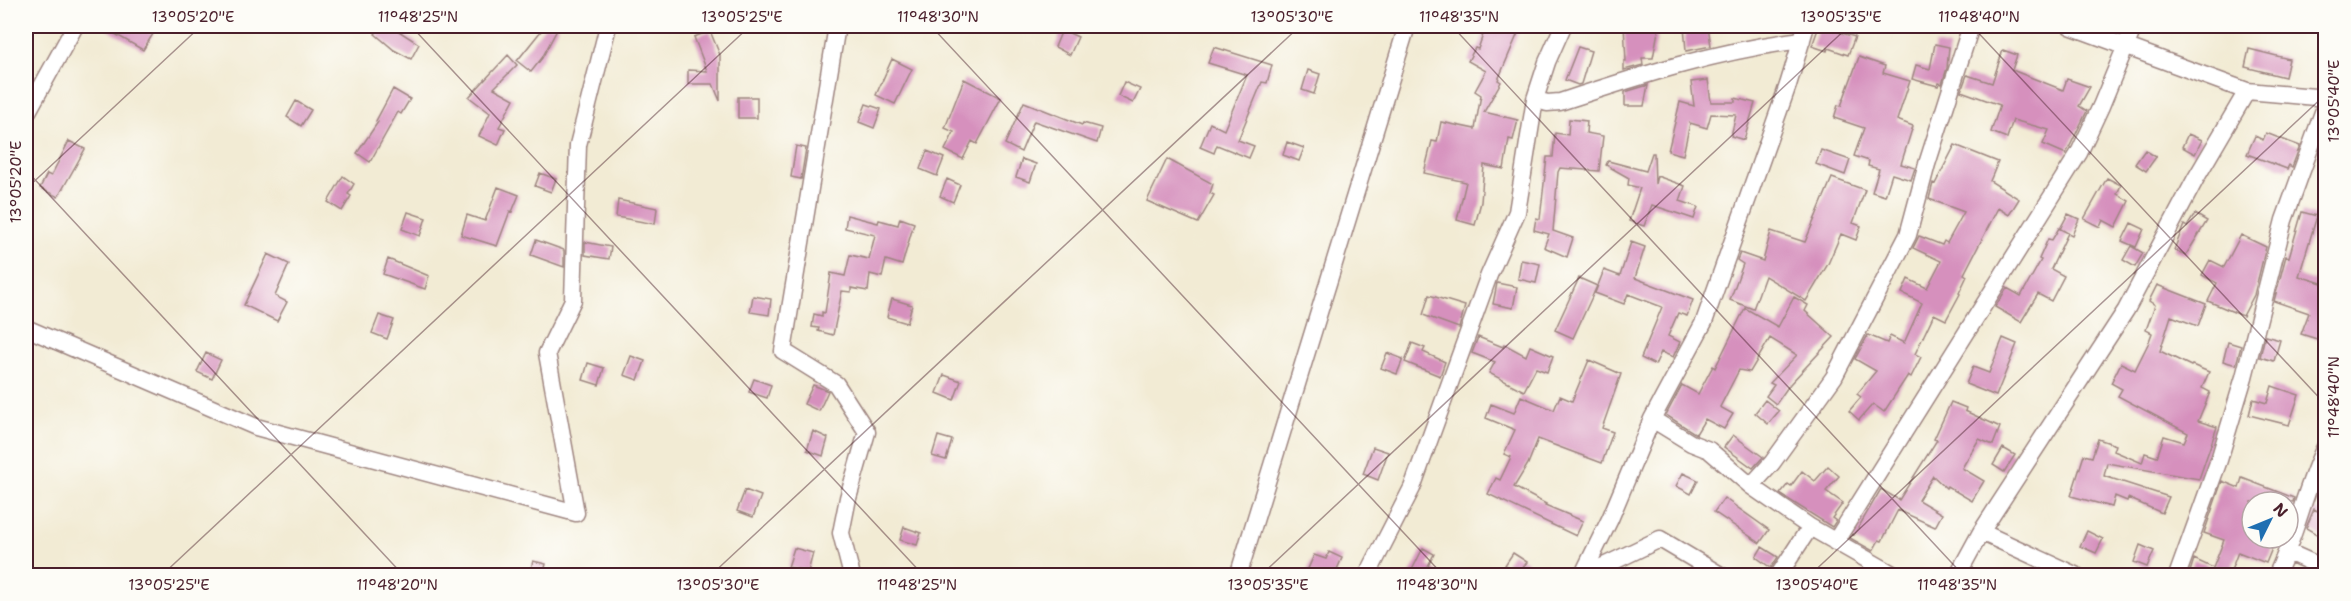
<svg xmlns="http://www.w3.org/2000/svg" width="2351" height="601" font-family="'Shantell Sans',sans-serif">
<rect width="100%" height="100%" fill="#fdfcf7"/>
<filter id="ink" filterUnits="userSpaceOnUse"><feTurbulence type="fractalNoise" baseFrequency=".0167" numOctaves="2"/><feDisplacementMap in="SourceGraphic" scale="12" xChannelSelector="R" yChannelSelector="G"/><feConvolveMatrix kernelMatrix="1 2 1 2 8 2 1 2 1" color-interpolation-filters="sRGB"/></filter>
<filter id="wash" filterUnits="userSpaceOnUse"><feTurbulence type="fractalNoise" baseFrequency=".008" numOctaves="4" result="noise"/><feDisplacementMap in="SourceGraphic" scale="24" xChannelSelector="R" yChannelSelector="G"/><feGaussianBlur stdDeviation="1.35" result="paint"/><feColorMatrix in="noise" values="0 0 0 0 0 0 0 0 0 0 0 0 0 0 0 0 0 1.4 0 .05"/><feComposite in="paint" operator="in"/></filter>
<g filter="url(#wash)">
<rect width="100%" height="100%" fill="#f2ebd4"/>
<g id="blocks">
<path fill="#d690bd" d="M101 26H140L153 34 143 50Z
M381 26H391L419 44 411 59 394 50 375 34Z
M545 26H559L542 58 531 72 517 61Z
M1486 26H1521L1498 80 1501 82 1484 112 1518 120 1513 140 1509 139 1504 169 1484 165 1481 202 1475 225 1457 220 1466 182 1424 173 1432 141 1437 142 1441 122 1475 129 1481 95 1475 91 1486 71 1468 61 1475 48 1478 49Z
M1624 26H1659L1653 58H1642L1643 65 1624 70V61H1626Z
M1684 26H1708L1711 46 1686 51Z
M1819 26 1855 37 1848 55 1828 48 1827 51 1812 46Z
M1062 30 1078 37 1070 55 1055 47Z
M710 31 720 55V101L713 84H688V70L707 71 694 37Z
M1935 44 1949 47 1947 68 1942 84 1939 83 1938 86 1912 79 1916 65 1930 69Z
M1214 47 1272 65 1267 83 1262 82 1238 140 1254 146 1249 158 1217 145 1214 153 1200 147 1210 123 1224 130 1247 75 1208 63Z
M1578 47 1591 51 1581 84 1578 85 1565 80Z
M2249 49 2289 59 2285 77 2245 67Z
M2003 50 2017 55 2012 70 2063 90 2067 79 2090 87 2079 106 2087 111 2066 154 2043 144 2049 130 2013 120 2007 138 1991 132 2000 105 1961 91 1967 75 1992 83Z
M508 55 517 65 494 88 514 99 499 127 505 129 498 145 479 136 490 113 469 97Z
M1859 57 1885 66 1883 73 1910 81 1897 120 1913 126 1901 164 1915 168 1911 180 1892 174 1885 196 1872 192 1879 169 1868 166 1869 161 1854 156 1864 128 1834 118 1838 105 1841 106Z
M892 59 912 69 895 104 876 95Z
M1308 70 1320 74 1314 94 1302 90Z
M964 79 1001 98 977 144 972 141 963 159 945 150 954 132 945 128Z
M1708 80 1711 102H1735V98L1755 103 1744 140 1731 136 1736 115 1711 114 1707 128 1690 123 1683 155 1668 151 1680 102 1694 106 1691 82Z
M1124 82 1140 89 1133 103 1118 96Z
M1648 85 1644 106H1625V92Z
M393 89 410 99 401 114 398 112 370 162 357 153 378 122 376 121Z
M738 97H757V118H738Z
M296 101 311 110 301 126 287 117Z
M1024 102 1082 125 1083 123 1101 128 1097 143 1034 121 1021 152 1005 144Z
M866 104 881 109 874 128 859 122Z
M1569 119 1587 121 1586 133 1603 136 1599 171 1560 168 1558 172 1553 231 1573 238 1567 257 1544 247 1549 234 1534 230 1536 218 1540 219 1547 157H1553L1555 133 1568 135Z
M2266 133 2300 146 2292 167 2289 165 2287 169 2247 154 2255 136 2263 140Z
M2188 134 2202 140 2195 154 2182 147Z
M69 141 85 149 58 197 40 188 47 174 51 176Z
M1287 142 1304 148 1299 161 1283 155Z
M1955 145 1998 162 1990 181 2019 199 2009 215 1998 208 1964 274 1967 276 1959 293 1960 294 1946 320 1934 314 1915 354 1921 357 1911 377 1908 375 1884 412 1873 404 1859 420 1849 411 1861 397 1857 394 1876 371 1855 359 1868 335 1887 343 1890 336 1904 343 1922 303 1902 293 1908 279 1927 288 1941 261 1913 248 1919 236 1942 245 1944 241 1947 243 1964 212 1929 199 1933 183 1935 184Z
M796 146 806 148 801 179 791 177Z
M1821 150 1850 160 1845 175 1816 164Z
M2145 150 2156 157 2146 171 2135 164Z
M927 151 944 158 937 176 920 169Z
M1652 153H1654L1655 184 1657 176 1685 186 1680 201 1698 207 1694 219 1652 205 1644 226 1629 221 1640 188 1628 185 1629 178 1606 165 1608 161 1646 171Z
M1022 159 1036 164 1030 182 1016 177Z
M1167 159 1213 184 1210 193 1214 195 1198 223 1147 201Z
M540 173 556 179 551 192 535 186Z
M343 176 354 184 348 194 351 196 342 211 328 202Z
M1832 178 1865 190 1853 223 1861 226 1856 240 1841 234 1828 264 1806 301 1765 276 1753 309 1730 300 1743 264 1737 260 1740 253 1763 261 1771 231 1805 242Z
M2107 178 2121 185 2117 194 2129 201 2116 227 2103 220 2100 227 2084 219Z
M947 179 960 185 953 202 940 196Z
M498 187 519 195 512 212 510 211 497 246 461 235 467 215 485 221Z
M618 200 657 208 655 224 616 217Z
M408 212 426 218 420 236 402 229Z
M2302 212 2317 216 2299 276 2325 284V318L2317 339 2301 334 2309 313 2274 301 2286 256 2289 257Z
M2068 214 2079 219 2072 235 2060 229Z
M2195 214 2207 221 2186 255 2174 250 2184 225 2187 227Z
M847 215 878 223 879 220 898 225 900 218 914 223 902 265 886 260 882 277 870 274 868 291 851 288V292L842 291 833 335 818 331 819 328 812 327 814 314 822 316V312L825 313 831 273 845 276 850 255 869 259 875 235 845 228Z
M2131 223 2144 229 2136 247 2122 241Z
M2059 228 2068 233 2051 269 2064 276 2051 301 2038 294 2021 322 1995 307 2007 288 2021 296 2041 260 2039 259 2048 239 2052 240Z
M2241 235 2266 247 2254 295 2243 316 2208 301 2217 283 2202 275 2210 260 2224 267Z
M536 240 564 250V267L531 255Z
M585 242 611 247 609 259 585 255Z
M1631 242 1645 247 1635 278 1693 300 1687 316 1678 313 1668 336 1680 342 1673 357 1661 352 1655 365 1641 358 1662 307 1628 294 1624 304 1595 293 1604 270 1620 276Z
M2131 246 2143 253 2135 267 2123 260Z
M268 254 289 264 275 296 287 302 277 321 244 305Z
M388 259 429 276 425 289 383 274Z
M1521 260 1540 264 1536 283 1518 279Z
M1579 278 1597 286 1573 338 1555 330Z
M1497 283 1517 287 1513 308 1493 304Z
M2157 285 2206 304 2198 326 2171 316 2160 351 2191 366 2192 365 2209 372 2202 388 2210 392 2198 421 2217 427 2199 479 2107 463 2104 476 2169 497 2162 513 2128 498 2127 501 2115 496 2112 507 2071 496 2084 455 2092 457 2098 439 2116 445 2114 451 2142 463 2145 453 2157 457 2164 436 2184 442 2188 433 2118 396 2122 389 2111 383 2121 363 2135 370 2148 344 2152 333 2146 330 2155 305 2149 301Z
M1429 295 1465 306 1459 328 1423 315Z
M753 296 771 299 769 315 750 312Z
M1794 297 1808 305 1805 311 1834 337 1790 384 1776 404 1766 396 1774 385 1770 383 1797 355 1770 338 1750 372 1739 370 1720 407 1733 414 1724 429 1705 419 1696 434 1666 415 1682 385 1698 394 1713 366 1715 368 1745 308 1778 327Z
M892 299 912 305 907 323 887 317Z
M379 315 394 320 387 339 372 333Z
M2265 336 2280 340 2274 361 2260 357Z
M1478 337 1503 347 1504 344 1526 356 1530 346 1553 356 1547 372 1536 368 1524 391 1489 373 1495 362 1472 353Z
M2003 338 2017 344 1996 396 1966 384 1973 367 1989 373Z
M2228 342 2241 346 2236 365 2223 361Z
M1412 343 1425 348 1423 352 1445 362 1440 376 1405 362Z
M206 353 221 360 212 379 197 372Z
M1387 353 1403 359 1397 374 1381 368Z
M631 356 645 361 638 380 624 375Z
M1589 360 1621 374 1602 428 1613 432 1602 463 1538 439 1528 464 1514 487 1546 504 1545 505 1583 521 1576 536 1488 494 1496 478 1500 480 1511 457 1504 454 1515 430 1486 418 1491 404 1514 413 1521 396 1554 410 1560 396 1572 401Z
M588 363 604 368 599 385 583 380Z
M944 375 961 381 954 400 937 393Z
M754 379 771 385 767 398 749 392Z
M813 385 828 391 819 411 804 404Z
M2272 386 2299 395 2289 425 2249 415 2253 399 2267 403Z
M1765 400 1779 411 1768 424 1755 413Z
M1951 402 1966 408 1965 411 2000 427 1993 445 1979 439 1962 468 1984 481 1972 501 1947 486 1946 488 1933 476 1918 500 1942 514 1935 527 1898 510 1882 541 1879 540 1873 551 1850 538 1852 534 1854 535 1881 489 1899 500 1937 440 1934 439Z
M813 431 828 438 823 456 807 450Z
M1733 435 1763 457 1753 468 1724 447Z
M938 436 952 440 946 460 932 456Z
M1373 447 1388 452 1378 480 1363 474Z
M2003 448 2015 455 2004 472 1993 465Z
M1828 466 1839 476 1826 491 1843 503 1832 518 1836 521 1832 527 1780 494 1788 484 1791 486 1802 471 1815 481Z
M1683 473 1698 480 1691 494 1676 486Z
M2242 478 2294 498 2293 502H2252V538H2266L2275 541 2266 563 2238 552 2229 576H2198L2190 572 2194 559 2213 568 2224 540 2204 533 2222 481 2239 488Z
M745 490 761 496 753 517 737 511Z
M1724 498 1769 530 1760 543 1714 512Z
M2314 509 2325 515V539L2306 528Z
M904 527 921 533 917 545 900 540Z
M2087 531 2103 539 2096 553 2080 546Z
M2140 545 2154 551 2147 567 2134 562Z
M1762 547 1778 557 1771 568 1756 557Z
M794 548 813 553 808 572 788 567Z
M1423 548 1434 554 1428 566 1445 576H1409Z
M1329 552 1342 558 1334 576H1305L1314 555 1326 559Z
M1513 553 1527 562 1519 574 1505 565Z
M533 561 546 564 543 576H529Z"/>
</g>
</g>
<g filter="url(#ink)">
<use href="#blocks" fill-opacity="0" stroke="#9e8580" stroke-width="1.5"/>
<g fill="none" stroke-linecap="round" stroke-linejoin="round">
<g stroke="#9e8580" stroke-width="19">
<path id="street" d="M837 26 783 351 836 384 867 432 848 498 841 533 852 576
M2070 26 2247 91 2326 98
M1535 99 1547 103 1560 102C1639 76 1719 50 1802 40
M26 115 75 26
M26 328 256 427 576 513 547 353 573 300 578 145 608 26
M1652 419 1691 443 1709 450 1751 486 1810 527 1778 576
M1751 486 1772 463 1834 377 1908 235 1927 164 1971 26
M1810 527 1896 576
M1981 532 2077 576
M1835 542 2079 153 2101 106 2134 26
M2288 552 2326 569
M1238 576 1407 26
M1367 576 1412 488 1489 275 1517 212 1535 99 1547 62 1563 26
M1582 576 1610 519 1652 419 1704 322 1788 85 1806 26
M1583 576 1660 539 1722 576
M1957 576 1981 532 2126 310 2196 178 2247 91
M2177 576 2219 460 2244 377 2284 220 2326 104
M2276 576C2297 533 2305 487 2326 445"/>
</g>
<use href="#street" stroke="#fff" stroke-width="16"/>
</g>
</g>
<path fill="none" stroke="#4a1f2b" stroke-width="1.5" stroke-opacity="0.45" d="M411 26 924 576M931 26 1444 576M1452 26 1964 576M1972 26 2326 405M26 170 404 576M26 189 201 26M161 576 750 26M710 576 1300 26M1260 576 1849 26M1809 576 2326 94"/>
<rect width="2351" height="601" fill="none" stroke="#fdfcf7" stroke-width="66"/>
<g transform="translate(2270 520) rotate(47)"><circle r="28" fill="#fdfcf7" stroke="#b5a4a5" stroke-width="1.5"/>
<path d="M0-4.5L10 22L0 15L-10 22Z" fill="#1f6fb2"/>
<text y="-9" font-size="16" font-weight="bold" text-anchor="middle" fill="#4a1f2b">N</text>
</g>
<rect x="33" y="33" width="2285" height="535" fill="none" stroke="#4a1f2b" stroke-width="2"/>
<g font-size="15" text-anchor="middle" fill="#4a1f2b">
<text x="193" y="22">13°05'20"E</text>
<text x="418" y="22">11°48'25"N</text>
<text x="742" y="22">13°05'25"E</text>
<text x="938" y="22">11°48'30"N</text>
<text x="1292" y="22">13°05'30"E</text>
<text x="1459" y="22">11°48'35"N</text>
<text x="1841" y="22">13°05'35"E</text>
<text x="1979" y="22">11°48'40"N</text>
<text transform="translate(2334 101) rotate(-90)" y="5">13°05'40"E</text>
<text transform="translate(16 182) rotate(-90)" y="5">13°05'20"E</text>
<text transform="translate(2334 397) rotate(-90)" y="5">11°48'40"N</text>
<text x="169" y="590">13°05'25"E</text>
<text x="397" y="590">11°48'20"N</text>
<text x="718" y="590">13°05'30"E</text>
<text x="917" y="590">11°48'25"N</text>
<text x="1268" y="590">13°05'35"E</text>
<text x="1437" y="590">11°48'30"N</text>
<text x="1817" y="590">13°05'40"E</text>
<text x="1957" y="590">11°48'35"N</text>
</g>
</svg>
